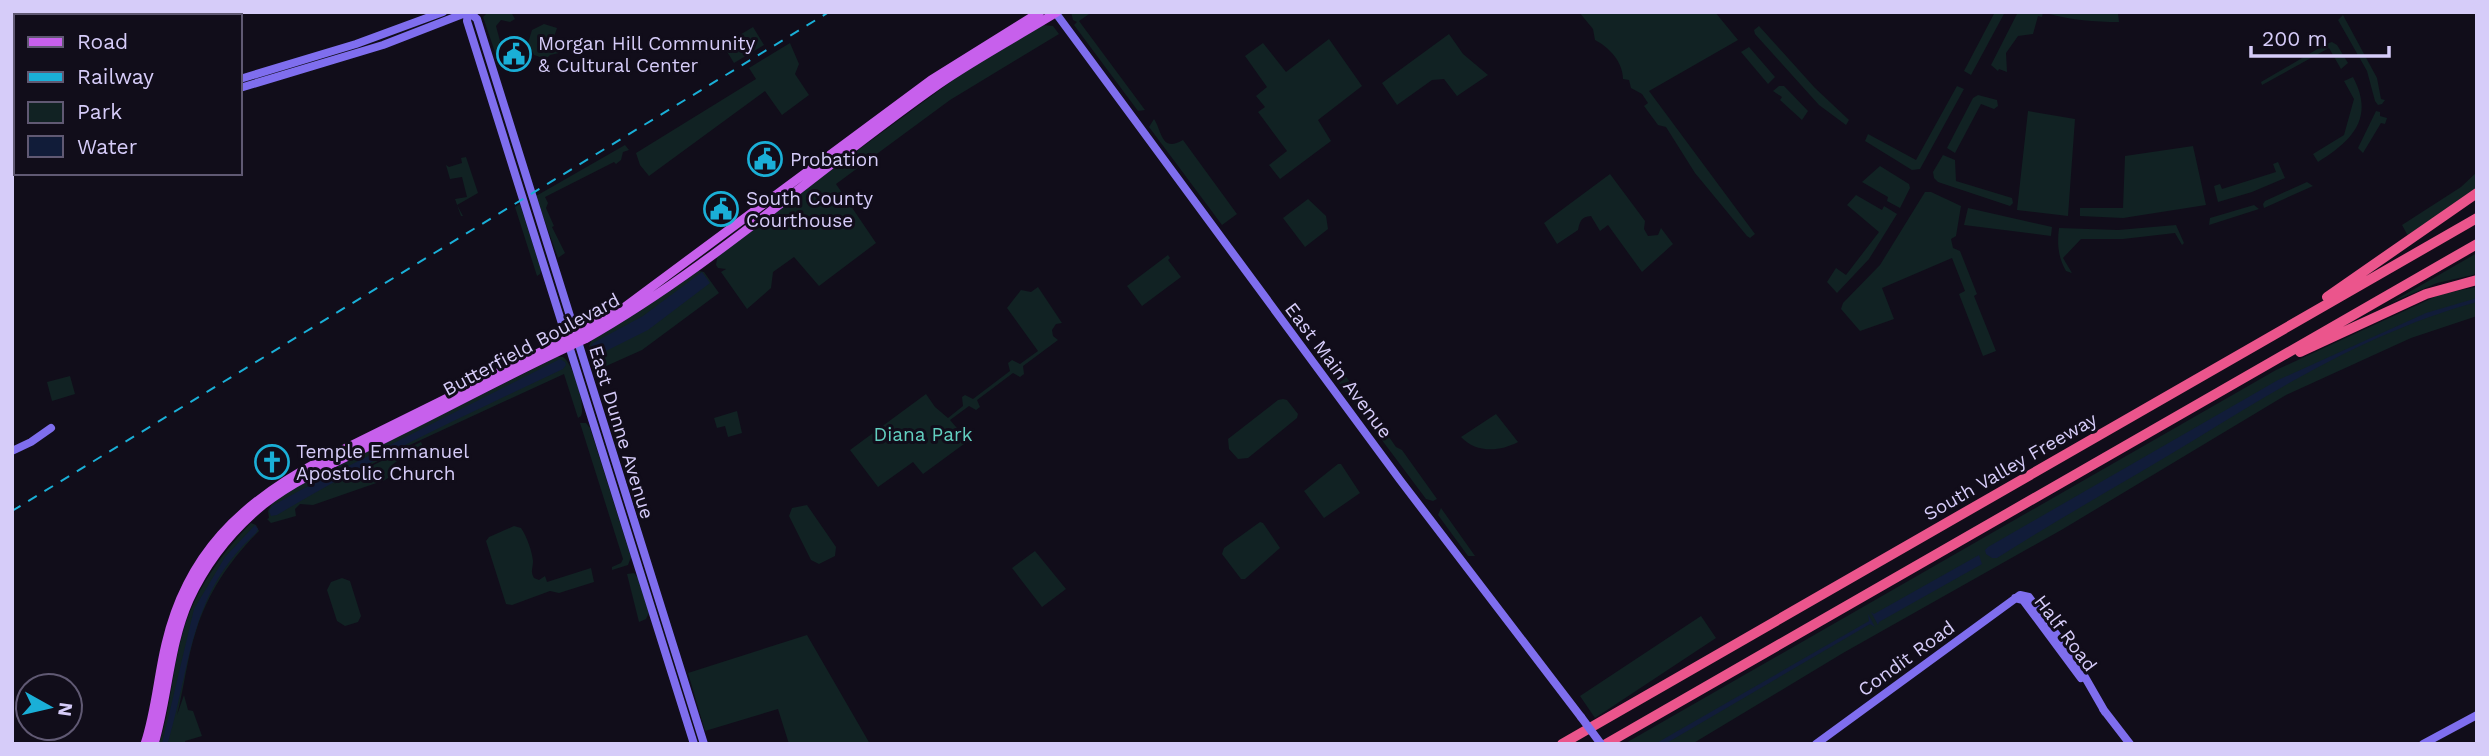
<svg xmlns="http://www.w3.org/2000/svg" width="2489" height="756" font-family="'Work Sans',sans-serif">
<rect width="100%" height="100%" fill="#110d1a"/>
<path fill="#112223" d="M488 12H511L515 19 510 22 501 20 496 26 500 41 498 49 504 61 499 64 483 17Z
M1071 12H1092L1079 21 1145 110 1138 111 1074 25 1077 22 1073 20Z
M1579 12H1715L1738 40 1649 91 1755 234 1750 238 1747 236 1695 173 1666 127 1658 125 1644 106 1648 103 1642 94 1631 88 1629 80 1623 79C1623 62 1609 47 1595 40L1593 29Z
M1995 12H2005L1971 75 1964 71Z
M2018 12H2043L2042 17 2038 16 2033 34 2018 36 2006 53 2007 72 1999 69 1998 71 1991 65Z
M2049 12 2118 13 2119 22C2094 22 2072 20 2049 14Z
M2343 15 2377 78 2381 99 2385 100 2382 104 2378 105 2375 101 2367 71 2338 20Z
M544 24 557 28 554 37 557 40H563L559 53 550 55 546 59 534 55 528 43 532 30Z
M1043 25 1053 26 1059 34 950 100 836 184 876 243 819 286 794 257 773 272 771 288 747 309 721 272 726 269 718 268 716 265 718 253 926 100 960 75Z
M1759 26 1815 88 1849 120 1846 125 1819 105 1755 34 1754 30Z
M753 27 764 45 734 63 723 45Z
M1449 34 1463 54 1488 75 1457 96 1444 79 1432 80 1397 105 1382 83Z
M1329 39 1362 86 1318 120 1331 141 1280 179 1269 165 1287 151 1258 112 1265 107 1256 96 1267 87 1245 56 1263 43 1286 72Z
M2332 42 2337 45 2348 63 2341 69 2329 48 2262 85 2261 82 2326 44Z
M790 43 799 64 795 74 809 95 782 115 765 91 649 176 640 165 636 153 756 79 749 68Z
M1749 47 1775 77 1768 84 1741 52Z
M2353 77C2375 118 2352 141 2318 162L2313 154 2344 135 2354 99 2344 81Z
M1779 86H1784L1808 111 1802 120 1780 100 1782 97 1773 91Z
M1957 86 1964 89 1920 169 1912 170 1865 141 1868 134 1916 160Z
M1978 95 1997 100 1998 106 1994 109 1981 104 1955 153 1947 148 1973 98Z
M2028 111 2075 119 2068 216 2017 210Z
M2376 111 2380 112V116L2387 118 2385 124 2381 123 2363 153 2358 148Z
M1154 119C1162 131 1161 153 1183 140L1237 214 1222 225 1149 127Z
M625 145 629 150 623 152 621 160 616 164 614 162 545 197 548 203 546 208 554 226 552 227 565 253 558 258 536 196Z
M2193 146 2206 205 2123 218 2080 216V208H2123L2125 156Z
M1943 155 1955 160 1956 181 2012 198 2013 203 2010 206 1938 182 1934 178 1933 172Z
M466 157 478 193 457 205 463 216H461L455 199 467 197 462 177 450 179 446 165 449 167 462 163 461 158Z
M2278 162 2285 178 2252 192 2218 202 2214 186 2220 184 2222 189 2276 172 2273 164Z
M1880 166 1909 184 1910 188 1900 208 1887 201 1888 197 1862 182Z
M2477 172V190L2408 236 2402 225 2461 187Z
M1610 174 1645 221 1644 229 1648 236 1658 235 1661 228 1673 244 1642 272 1608 225 1600 231 1591 216C1581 217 1580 221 1578 230L1557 244 1544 223Z
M2307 182 2313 186 2264 208 2263 204 2265 201Z
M1925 192H1931L1961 206 1956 236 1951 239 1953 248 1960 251 1977 294 1974 296 1996 351 1983 356 1959 294 1965 291 1952 258 1882 288 1894 319 1860 331 1841 309 1843 303 1880 265Z
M1856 195 1882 210 1884 206 1897 214 1869 259 1837 293 1827 282 1836 268 1846 275 1879 232 1847 205Z
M1308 199 1326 216 1328 229 1305 247 1283 218Z
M520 204 541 270 540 274 537 276 515 207Z
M2254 205 2259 209 2209 225 2210 218Z
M1968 208 2052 227 2051 236 1964 225Z
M2176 225 2184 243 2182 245 2175 233 2123 239H2081L2063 258 2072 273 2066 271C2058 257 2057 244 2059 228L2118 230Z
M2477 253V274L2437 283 2390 303Z
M1168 255 1170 258 1168 260 1181 277 1142 306 1127 286Z
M695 270 704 272 719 293 642 350 595 371 588 349 592 339 641 310Z
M1038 287 1062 323 1056 324 1052 330 1053 336 1058 340 1023 366 1024 374 1020 377 1013 373 977 400 980 407 976 410 969 406 950 420 968 441 923 474 913 462 878 487 850 450 926 394 935 407 948 418 963 406 962 397 965 395 973 399 1010 371 1008 363 1012 360 1020 364 1038 351 1007 308 1021 290 1031 292Z
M2477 287V316L2411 338 2286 395 2063 529 1843 653 1692 744H1624L2276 370 2441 294Z
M557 357H563C573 363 586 406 581 416L578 418 564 374 399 450 332 485 421 442 424 449C411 453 401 457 391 466V476L385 480 313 505 300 504 295 509 296 516 271 523 267 519 269 518 268 511 273 501 292 489Z
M1332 358 1362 398 1374 421 1386 437H1389L1396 447 1402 450 1437 499 1433 501 1426 499 1325 364Z
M70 376 75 394 52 401 47 382Z
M1283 399 1287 400 1298 414 1297 418 1248 458 1238 459 1229 449 1228 439 1278 400Z
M737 411 742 433 728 437 725 426 717 428 714 418Z
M1496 414 1518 442C1499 452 1476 453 1461 437Z
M580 423H586L590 428 631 557 628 565 612 570V567L621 563 623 559Z
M1338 464H1341L1360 493 1324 518 1304 491Z
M807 505 836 547 835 556 819 564 811 560 789 516 792 508Z
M1441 508 1475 556H1468L1438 515Z
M1260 522 1263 523 1280 548 1245 579H1241L1222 554 1224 548Z
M251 523 256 525 259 531C230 560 208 592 196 631 187 658 184 688 177 715L184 695 188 710 193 711 202 736 185 741 186 744H159C171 708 172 669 183 632 195 590 221 554 251 523Z
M514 526 521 528C527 537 532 551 533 561 533 569 530 571 534 578L539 580 545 576 547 582 591 568 594 582 559 593 550 591 512 605 506 604 486 541 489 537Z
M1035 551 1066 589 1042 607 1012 568Z
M634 573 638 578 649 613 646 619 639 622 627 574Z
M342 578 350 581 361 616 358 622 345 626 337 621 327 590 331 582Z
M1701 616 1716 638 1595 718 1580 696Z
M807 635 870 744H789L778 709 705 731 688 673Z"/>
<path fill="#111c39" d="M702 272 710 283 648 330 596 356 591 354 589 349 593 343 643 316Z
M2477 298V302C2377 329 2286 383 2199 437 2132 478 2063 516 1997 558H1992L1986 554 1985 550 1988 547 2278 380 2426 313Z
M560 359 565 362 566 365 563 369C466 415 368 460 277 515L271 516 269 511 272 506 297 492Z
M255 525 258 529 256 533C190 593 192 659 169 739L167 744H162L194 609 225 557Z
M1979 555 1982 564 1879 622 1878 625 1871 612 1874 614Z
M1868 614 1875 627 1870 624 1665 744H1655L1869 621Z"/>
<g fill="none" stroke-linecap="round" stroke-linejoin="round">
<path stroke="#111c39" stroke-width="2" d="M210 16 215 12
M12 81 16 80"/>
<path stroke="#7f6eee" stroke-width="8" d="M468 12 467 21 694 744
M469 12 477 19 704 744
M1055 12 1400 480 1581 717
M240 79 356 44 443 12
M240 88 383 45 468 12
M12 146 16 145
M12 155 16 154
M12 451 31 442 51 428
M2015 598 2023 600 2081 678
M2103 709 2130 744
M1816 744 2020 595 2029 597 2074 658 2105 712
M2423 744 2477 715"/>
<path stroke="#c760ec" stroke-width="9" d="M145 744C156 711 158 677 166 644 187 554 241 503 320 461L575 335 622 309 931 80 1040 12
M154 744C168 696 169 645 189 600 206 563 232 530 264 504 301 475 348 457 390 436 455 404 519 369 585 339 712 267 820 167 939 84 977 58 1018 36 1057 12"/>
<path stroke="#eb558c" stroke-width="10" d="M2327 297 2477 193
M2300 352 2426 294 2477 280
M1562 744 2477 218
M1606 744 2477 244"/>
<path stroke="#1aafd7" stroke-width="2" stroke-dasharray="10 9" stroke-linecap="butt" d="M12 511 829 12"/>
<path stroke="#7f6eee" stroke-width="8" d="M1581 717 1601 744"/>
</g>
<defs>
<g id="civic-ring" transform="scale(1.75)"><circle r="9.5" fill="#110d1a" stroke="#1aafd7" stroke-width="1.5"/><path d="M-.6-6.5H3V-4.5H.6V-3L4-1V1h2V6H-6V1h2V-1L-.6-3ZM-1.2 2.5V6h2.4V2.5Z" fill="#1aafd7"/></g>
<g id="church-ring" transform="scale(1.75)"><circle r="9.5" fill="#110d1a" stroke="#1aafd7" stroke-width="1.5"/><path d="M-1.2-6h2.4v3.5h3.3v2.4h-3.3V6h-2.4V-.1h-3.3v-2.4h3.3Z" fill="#1aafd7"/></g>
</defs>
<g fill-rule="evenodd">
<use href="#civic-ring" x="514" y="54"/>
<use href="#civic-ring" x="765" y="159"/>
<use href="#civic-ring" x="721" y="209"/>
<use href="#church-ring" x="272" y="462"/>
</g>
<g text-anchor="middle" stroke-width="6" stroke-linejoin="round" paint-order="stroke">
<g font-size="19" fill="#d6ccf9" stroke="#110d1a" text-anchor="start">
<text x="538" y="50">Morgan Hill Community<tspan x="538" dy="22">&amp; Cultural Center</tspan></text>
<text x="790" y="166">Probation</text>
<text x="746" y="205">South County<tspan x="746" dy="22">Courthouse</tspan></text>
<text x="296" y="458">Temple Emmanuel<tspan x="296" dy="22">Apostolic Church</tspan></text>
</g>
<g font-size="19" fill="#d6ccf9" stroke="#110d1a">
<text transform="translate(531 344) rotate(-28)" y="7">Butterfield Boulevard</text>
<text transform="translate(1339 370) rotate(53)" y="7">East Main Avenue</text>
<text transform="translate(622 432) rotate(73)" y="7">East Dunne Avenue</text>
<text transform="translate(2010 466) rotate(-30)" y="7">South Valley Freeway</text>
<text transform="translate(2066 633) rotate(53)" y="7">Half Road</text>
<text transform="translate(1906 658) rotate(-36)" y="7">Condit Road</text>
</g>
<g font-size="19" fill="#62cfc0" stroke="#110d1a">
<text x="923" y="441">Diana Park</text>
</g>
</g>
<rect width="2489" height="756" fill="none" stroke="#d6ccf9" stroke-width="28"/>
<rect x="14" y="14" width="228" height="161" fill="#110d1a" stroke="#605973" stroke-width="2"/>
<rect x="28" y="37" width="35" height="10" fill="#c760ec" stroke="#605973" stroke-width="2"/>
<text x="77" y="49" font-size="21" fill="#d6ccf9">Road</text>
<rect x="28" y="72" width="35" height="10" fill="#1aafd7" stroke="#605973" stroke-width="2"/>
<text x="77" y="84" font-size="21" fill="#d6ccf9">Railway</text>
<rect x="28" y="102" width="35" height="21" fill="#112223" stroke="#605973" stroke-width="2"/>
<text x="77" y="119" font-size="21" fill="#d6ccf9">Park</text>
<rect x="28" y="136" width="35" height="21" fill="#111c39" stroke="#605973" stroke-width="2"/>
<text x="77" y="154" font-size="21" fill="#d6ccf9">Water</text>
<g transform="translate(49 707) rotate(98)"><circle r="33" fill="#110d1a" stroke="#605973" stroke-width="2"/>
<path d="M0-5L12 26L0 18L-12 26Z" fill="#1aafd7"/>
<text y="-10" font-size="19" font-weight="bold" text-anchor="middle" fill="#d6ccf9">N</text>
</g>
<path d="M2251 46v10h138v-10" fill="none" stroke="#d6ccf9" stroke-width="3.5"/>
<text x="2262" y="46" font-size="21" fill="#d6ccf9" stroke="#110d1a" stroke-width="5" paint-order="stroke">200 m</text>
</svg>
